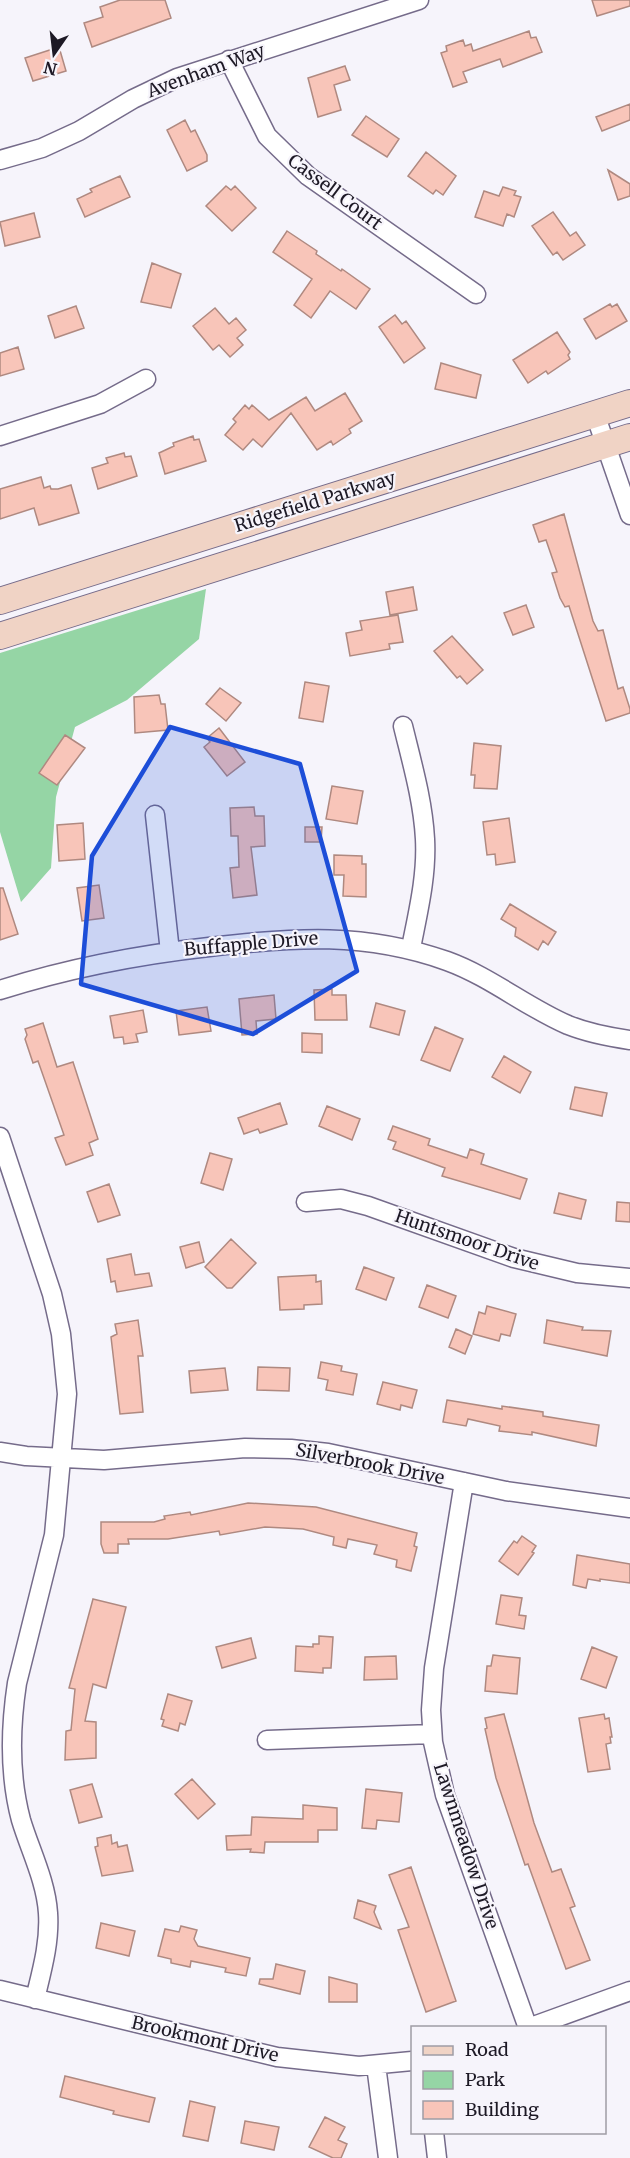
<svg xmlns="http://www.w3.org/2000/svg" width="630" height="2158" font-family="Merriweather,serif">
<rect width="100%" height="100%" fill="#f6f4fb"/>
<path fill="#95d5a5" d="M206 589 199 639 127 700 75 727 56 797 51 868 21 902 0 832V653Z"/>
<path fill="#f8c5b9" stroke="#af8980" stroke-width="1.5" d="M120 0H165L171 18 92 47 84 23 103 17 100 7Z
M592 0H630V6L597 16Z
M529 31 531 38 536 37 542 52 503 67 500 59 463 72 467 82 453 87 441 53 447 51 446 46 463 40 465 46 471 44 473 51Z
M59 47 66 71 33 81 25 58Z
M345 66 350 80 334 85 341 110 318 117 308 78Z
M630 104V120L602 131 596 117Z
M366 116 399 139 387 157 352 135Z
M185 120 191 132 195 130 207 155V161L187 171 167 130Z
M426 152 456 176 443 195 436 190 433 194 408 176Z
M608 170 630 184V196L618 200Z
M120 176 130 197 85 217 77 199 92 192 90 189Z
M226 186 231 190 235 186 256 208 232 231 206 206Z
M503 187 516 191 514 195 521 197 514 217 507 214 503 226 475 217 484 191 499 196Z
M553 212 570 236 576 232 585 245 563 260 557 252 553 255 532 226Z
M34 213 40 237 5 246 0 222Z
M287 231 317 251 316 254 341 271 342 269 370 289 356 309 330 291 311 318 294 305 312 279 273 252Z
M152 263 181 274 171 308 141 302Z
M610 304 612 307 617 304 627 321 596 339 584 319Z
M76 306 84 328 55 338 48 316Z
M215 308 229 324 236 318 246 330 237 338 243 345 230 357 219 345 213 350 193 326Z
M395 315 402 324 406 321 425 348 404 363 379 327Z
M557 332 570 352 568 355 570 359 548 374 546 371 528 383 513 360Z
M18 347 24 369 0 376V353Z
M441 363 481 375 476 398 435 389Z
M345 393 362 421 349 429 351 433 333 445 331 441 317 450 291 413 262 447 253 439 243 450 225 435 236 422 233 419 245 405 249 409 252 405 269 420 306 397 315 411Z
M193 436 194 440 199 439 206 461 165 474 159 453 174 446 173 443Z
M124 453 125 457 131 456 137 476 98 489 92 468 108 463 106 458Z
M41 477 44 488 50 486 51 489H58L71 485 79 513 39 525 34 508 0 519V489Z
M564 514 593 621 598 631 603 630 618 689 623 687 630 709V713L606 721 569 606 565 607 560 598 552 573 557 572 546 540 539 542 533 525Z
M413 587 417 610 390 615 386 592Z
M526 605 534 627 513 635 504 613Z
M398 615 403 642 389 644 390 649 350 656 346 633 362 630 360 621Z
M452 636 483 670 467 684 460 676 457 678 434 651Z
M305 682 329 686 323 722 299 718Z
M220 688 241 703 226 721 206 704Z
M159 695 161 704H165L168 730 135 733 134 697Z
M219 728 245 762 227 776 204 747 210 742 207 738Z
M65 735 85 748 57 785 39 773Z
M474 743 501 746 497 789 474 788 475 775H471Z
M332 786 363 791 357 824 326 819Z
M254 807 255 816H264L265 846 251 847 257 895 233 898 230 868 239 867 238 836H231L230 808Z
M509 818 515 862 496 865 495 854 487 855 483 822Z
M83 823 85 859 59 861 57 825Z
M305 827H322L321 842H305Z
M334 855 362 856V864H366V897L343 896 344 875H334Z
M99 885 104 918 82 921 77 888Z
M0 888H3L18 934 0 940Z
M510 904 556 932 548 945 543 941 538 950 515 936 516 928 501 919Z
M332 989V995H346L347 1020H315L314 990Z
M274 995 276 1019 256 1021 257 1034 242 1035 239 999Z
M376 1003 405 1011 399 1035 370 1027Z
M207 1007 211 1031 179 1035 176 1011Z
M143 1010 147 1032 136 1034 138 1042 124 1044 123 1037 114 1038 110 1016Z
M43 1023 57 1067 73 1062 98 1139 89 1143 93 1155 66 1165 55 1138 64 1135 38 1061 33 1063 25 1039 27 1035 25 1029Z
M435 1027 463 1039 450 1071 421 1060Z
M302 1033 322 1034V1053L302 1052Z
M504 1056 531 1072 520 1093 492 1077Z
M575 1087 607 1093 602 1116 570 1109Z
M280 1103 287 1124 260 1133 258 1129 244 1134 238 1118Z
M327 1106 360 1119 352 1140 319 1126Z
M393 1126 430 1139 428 1145 467 1158 470 1149 484 1154 481 1164 527 1179 520 1199 442 1176 445 1168 393 1149 396 1142 388 1139Z
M210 1153 232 1159 223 1190 201 1183Z
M109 1184 120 1215 98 1222 87 1192Z
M559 1193 586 1200 581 1219 554 1213Z
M617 1202 630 1203V1222L616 1221Z
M231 1239 256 1263 232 1288H227L205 1267Z
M199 1242 204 1262 186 1268 180 1247Z
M131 1254 135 1275 149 1273 152 1286 117 1292 115 1281 111 1282 107 1259Z
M364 1267 394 1278 386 1300 356 1289Z
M316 1275V1282L321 1281 322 1304 304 1305V1309L280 1310 278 1277Z
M427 1285 456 1296 448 1318 419 1307Z
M487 1306 516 1314 510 1336 501 1334 499 1341 473 1334 479 1312 485 1314Z
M138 1320 143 1356H138L143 1412 120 1414 111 1337 117 1334 115 1324Z
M547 1320 583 1327 582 1330 611 1331 607 1356 544 1343Z
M456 1329 472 1336 465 1354 449 1347Z
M321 1362 342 1366 341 1371 357 1374 353 1395 326 1390 328 1380 318 1378Z
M258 1367 290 1368 289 1391 257 1390Z
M225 1368 228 1390 191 1393 189 1371Z
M383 1382 417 1390 412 1408 401 1405 400 1410 377 1404Z
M447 1400 502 1409V1406L543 1412V1416L599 1425 596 1446 532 1432V1435L499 1431 500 1426 468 1419 466 1426 443 1422Z
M248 1503 316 1507 417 1533 414 1546 417 1547 411 1571 396 1567 397 1560 374 1554 377 1545 348 1539 346 1548 333 1545 334 1537 303 1529 265 1527 220 1535 219 1531 168 1539H128L129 1544H118V1553H104L101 1544V1522H154L165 1519 164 1516 190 1512 191 1515Z
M522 1536 536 1546 532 1552 534 1553 518 1575 499 1561 514 1541 517 1543Z
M577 1555 630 1564V1583L600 1579V1581L588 1579 586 1588 573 1585Z
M501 1595 522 1598 519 1615 526 1616 524 1629 496 1624Z
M93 1599 126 1607 106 1688 93 1684 85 1721 96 1722V1758L65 1760 66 1731 71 1730 75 1689 69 1688Z
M319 1636 333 1637 331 1668H323V1673L295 1671 296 1646 313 1647V1644H319Z
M251 1638 256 1658 222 1668 216 1647Z
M592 1647 617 1657 606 1688 581 1679Z
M493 1655 520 1658 517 1694 485 1691 487 1666H491Z
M396 1656 397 1679 364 1680 365 1657Z
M168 1694 192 1701 185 1725 180 1723 178 1731 162 1726 164 1720 161 1719Z
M504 1714 534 1823 552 1872 561 1869 575 1906 570 1908 590 1960 566 1969 528 1864 525 1865 496 1778 485 1729 487 1728 485 1718Z
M604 1714 605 1719 609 1718 612 1737H610L611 1743 606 1744 610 1769 588 1772 579 1718Z
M192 1779 215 1804 198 1819 175 1794Z
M92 1784 102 1817 79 1823 70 1790Z
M366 1789 402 1793 399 1822 377 1820 376 1829 362 1828Z
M303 1805 337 1808V1830H318V1842H265L264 1853 250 1852 251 1849 227 1850 226 1836 251 1835 252 1817 303 1819Z
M111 1835 112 1844 117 1842 118 1847 127 1845 133 1871 102 1876 95 1847 98 1846 97 1838Z
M411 1867 456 2001 426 2012 398 1930 409 1927 389 1875Z
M358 1900 376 1906 374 1912 381 1929 354 1918Z
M101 1923 135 1931 129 1956 96 1948Z
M181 1926 197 1930 194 1939 198 1946 250 1958 246 1976 225 1972 226 1968 191 1961 190 1967 171 1963V1959L158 1956 165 1929 179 1932Z
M276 1964 305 1971 300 1994 259 1984 260 1979H273Z
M329 1977 357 1984V2002H329Z
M65 2076 155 2098 149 2122 113 2114 114 2111 60 2097Z
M190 2101 215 2107 208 2141 183 2136Z
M325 2117 345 2127 338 2140 347 2144 341 2158H333L309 2147Z
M245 2121 279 2127 274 2150 241 2143Z"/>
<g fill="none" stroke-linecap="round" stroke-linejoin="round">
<g stroke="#756b8a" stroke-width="21">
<path id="minor" d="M229 60 267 136 308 176 476 294
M0 160 42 148 79 131 133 99 177 78 419 0
M595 414 630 515
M0 436 100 404 146 379
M403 726C412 763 423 801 425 839 427 876 418 912 411 948
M155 815 170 952
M0 990C69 968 137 955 209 947 295 937 365 932 447 961 491 977 526 1007 568 1025 588 1033 609 1037 630 1040
M0 1137 52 1294 61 1334 67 1394 54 1535 17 1683C10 1729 9 1775 21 1820 30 1850 46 1881 48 1913 50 1942 42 1970 35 1999
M306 1202 341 1199 368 1206 514 1258 577 1273 630 1278
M0 1452 26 1456 104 1460 245 1448 291 1449 328 1453 506 1491 630 1508
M464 1482 434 1668 431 1710 433 1742 445 1795 528 2028
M267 1740 432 1734
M0 1990 277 2057 359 2066 412 2061
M528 2028 630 1991
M376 2065 388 2158
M434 2132 437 2158"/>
</g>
<g stroke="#756b8a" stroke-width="28">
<path id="secondary" d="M0 601 630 403
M0 636 630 437"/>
</g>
<use href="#minor" stroke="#fff" stroke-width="18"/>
<use href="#secondary" stroke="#f0d3c5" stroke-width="26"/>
</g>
<path fill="#1d4ed8" fill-opacity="0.2" stroke="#1d4ed8" stroke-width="4.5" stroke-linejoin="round" d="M170 727 300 764 357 971 253 1034 81 984 92 856Z"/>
<g text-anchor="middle" stroke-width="4.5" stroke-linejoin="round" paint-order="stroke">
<g font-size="18" fill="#1d1925" stroke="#f6f4fb">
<text transform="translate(206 71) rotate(-20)" y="6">Avenham Way</text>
<text transform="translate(335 192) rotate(37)" y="6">Cassell Court</text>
<text transform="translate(315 502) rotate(-17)" y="6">Ridgefield Parkway</text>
<text transform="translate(251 944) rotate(-5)" y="6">Buffapple Drive</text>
<text transform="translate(467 1240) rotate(19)" y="6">Huntsmoor Drive</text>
<text transform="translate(370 1464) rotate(11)" y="6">Silverbrook Drive</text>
<text transform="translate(466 1846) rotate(72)" y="6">Lawnmeadow Drive</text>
<text transform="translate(205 2039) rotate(13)" y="6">Brookmont Drive</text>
</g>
</g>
<rect x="411" y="2026" width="195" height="108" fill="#f6f4fb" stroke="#9f9ca5" stroke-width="1.5"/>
<rect x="423" y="2046" width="30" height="9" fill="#f0d3c5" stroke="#9f9ca5" stroke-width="1.5"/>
<text x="465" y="2056" font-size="18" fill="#1d1925">Road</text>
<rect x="423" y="2071" width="30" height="18" fill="#95d5a5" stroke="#9f9ca5" stroke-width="1.5"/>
<text x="465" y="2086" font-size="18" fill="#1d1925">Park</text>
<rect x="423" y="2101" width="30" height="18" fill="#f8c5b9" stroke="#9f9ca5" stroke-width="1.5"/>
<text x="465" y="2116" font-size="18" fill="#1d1925">Building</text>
<g transform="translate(54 54) rotate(194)" stroke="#f6f4fb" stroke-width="4.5" paint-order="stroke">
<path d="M0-4.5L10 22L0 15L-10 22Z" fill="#1d1925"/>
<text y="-9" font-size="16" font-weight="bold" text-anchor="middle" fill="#1d1925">N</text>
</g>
</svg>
